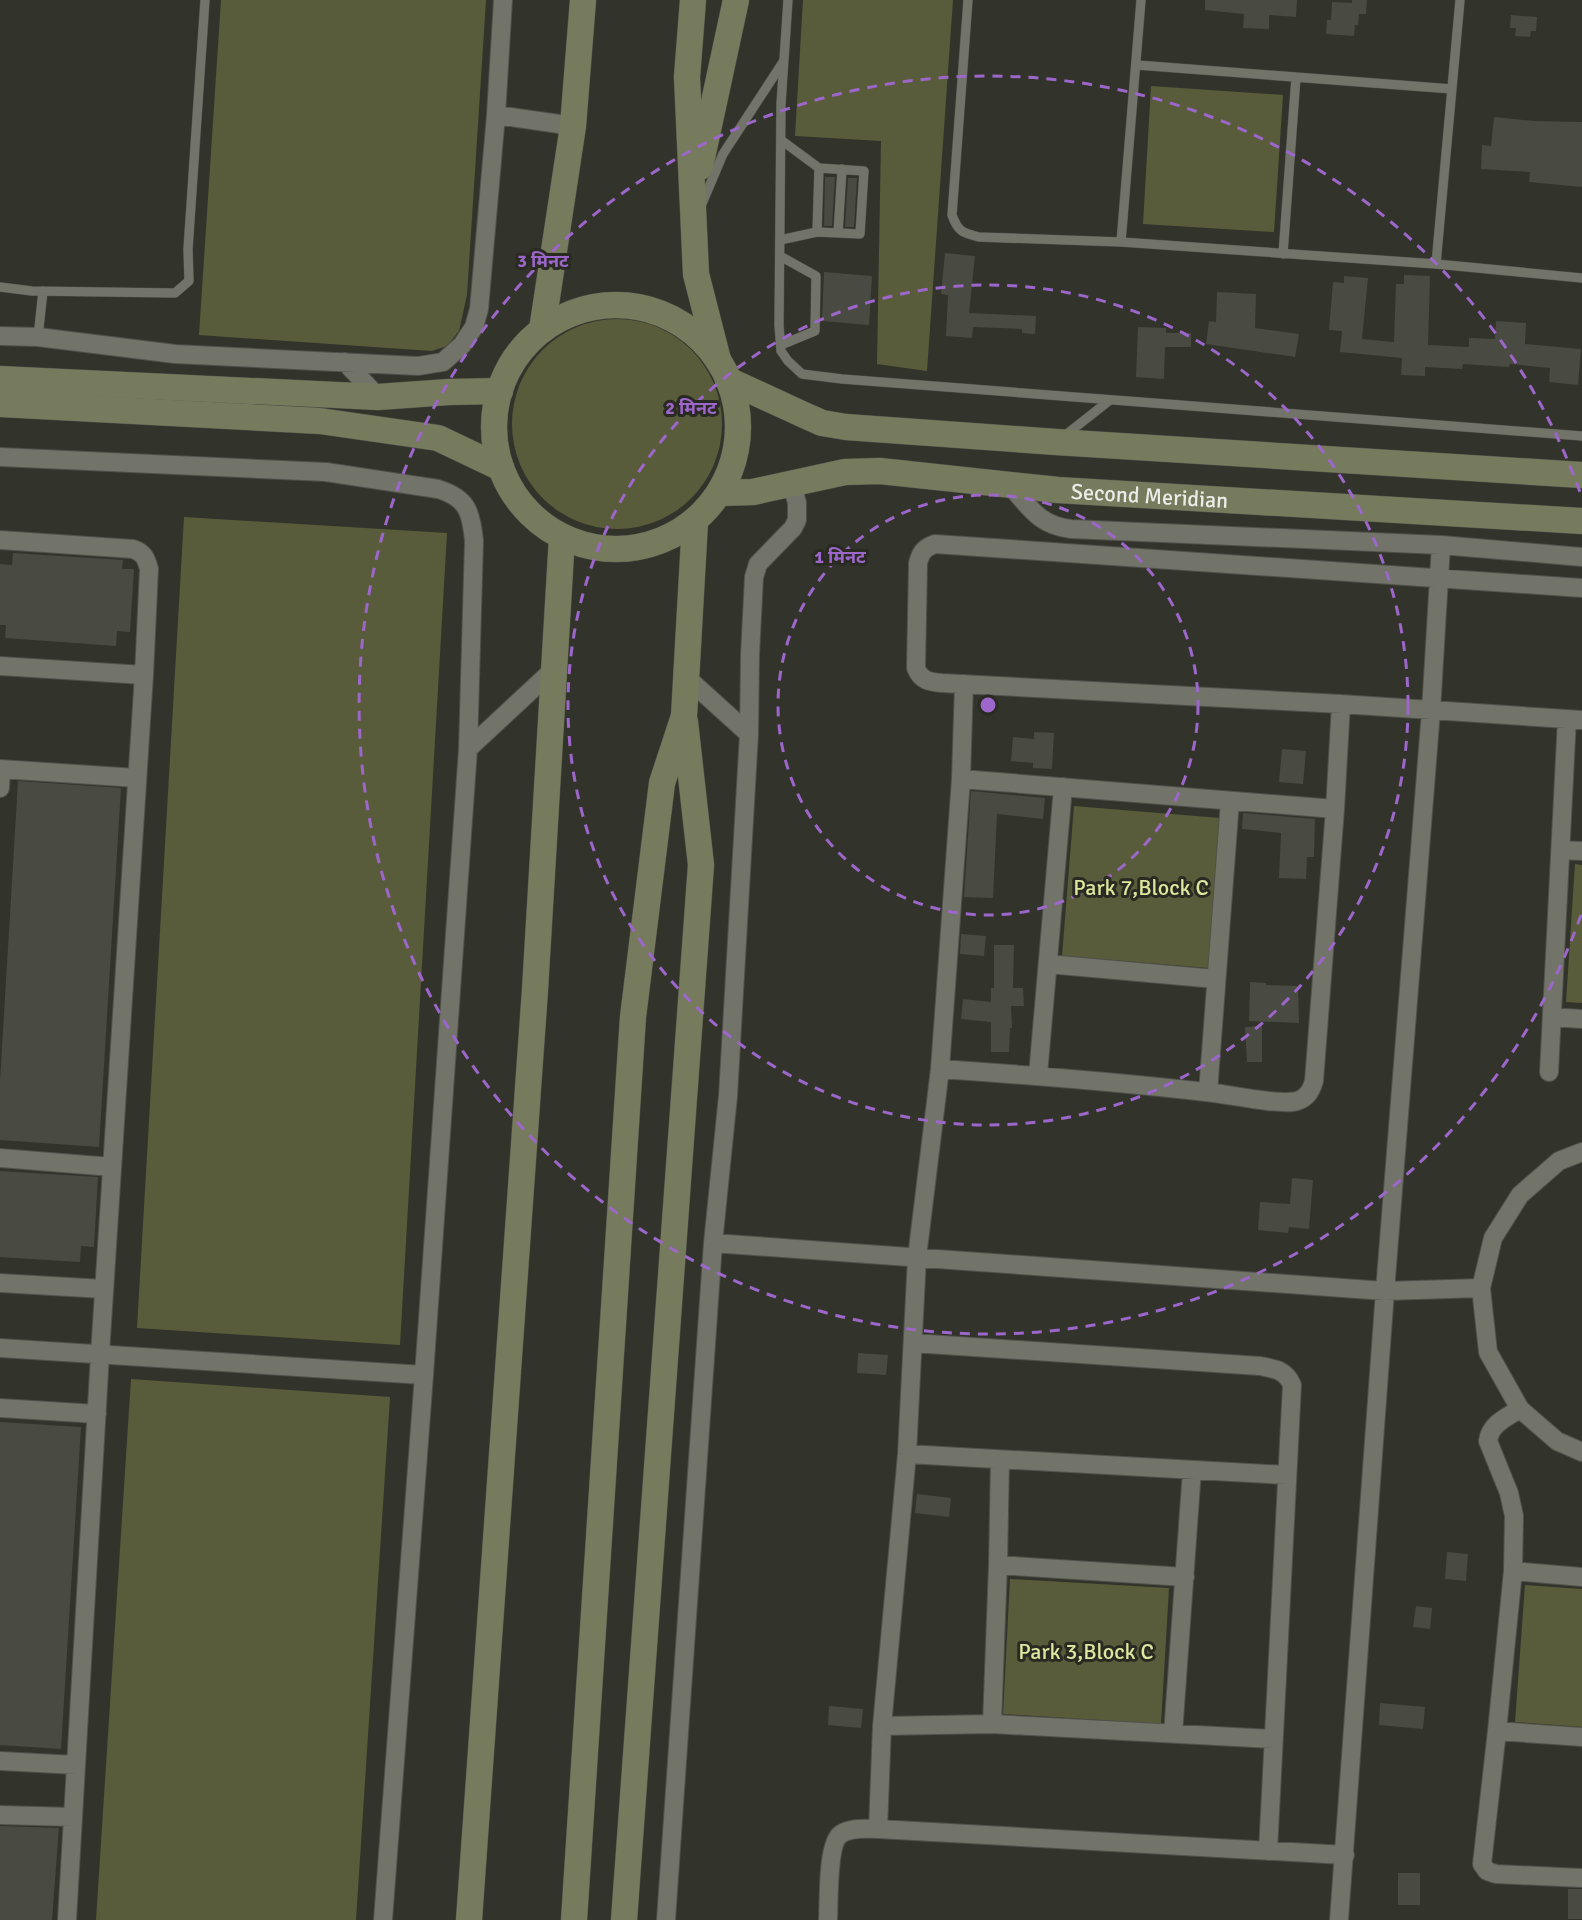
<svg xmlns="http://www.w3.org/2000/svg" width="1582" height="1920" font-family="Signika,'Noto Sans Devanagari',sans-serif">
<rect width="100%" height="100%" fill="#32342b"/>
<path fill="#595c3a" d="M221 0H486L467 295 459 331 447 346 432 351 199 335Z
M803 0H953L927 371 877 364 881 141 795 136Z
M1151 86 1283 95 1274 232 1143 224Z
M512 424a105 105 0 1 1 210 0a105 105 0 1 1-210 0Z
M184 517 447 533 400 1345 137 1328Z
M1074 806 1220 818 1209 968 1062 956Z
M1575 864 1582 865V1003L1566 1002Z
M131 1379 390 1397 356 1920H96Z
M1010 1579 1169 1588 1161 1724 1003 1714Z
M1525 1585 1582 1589V1727L1515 1722Z"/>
<path fill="#494a41" d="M1205 0H1297L1296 17 1269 15V29L1243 28 1244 14 1205 10Z
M1352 0H1367L1366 14H1359L1358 25H1355L1354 36 1326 34 1327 20H1331L1332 2 1352 3Z
M1511 15 1537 17 1536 31H1531L1530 37 1515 36 1516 28H1510Z
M1494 117 1534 121 1582 122V187L1529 182 1530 172 1481 169 1482 145 1491 146Z
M825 177H835L832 226H824Z
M848 178H857L854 227H845Z
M945 253 975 256 969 313 1036 316 1035 334 1022 333V329L973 327 972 338 946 336 948 295 941 294Z
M824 272 872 276 869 325 822 321Z
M1404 275 1430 276 1428 345 1469 347V338L1495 339 1496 321 1526 323 1525 344 1581 349 1578 385 1549 382 1550 368 1510 364 1509 367 1463 364 1462 369 1425 367V376L1401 375 1402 358 1340 352 1342 331 1329 330 1333 282 1344 283V276L1368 278 1362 339 1394 342 1396 284H1404Z
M1217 292 1256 294 1255 328 1299 334 1295 357 1206 344 1209 321 1216 322Z
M1138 327 1166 328V333H1191V347H1165L1164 379 1136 377Z
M13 553 123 560 122 569H134L130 632 117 631 116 646 5 638 6 625H0V564L12 565Z
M1034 732 1054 733 1052 769 1033 768V763L1011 761 1013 737 1034 739Z
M1282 749 1306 751 1303 784 1279 782Z
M18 781 121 788 99 1147 0 1140V1081Z
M971 791 1045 798 1043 819 997 814 993 898 964 897Z
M1243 813 1315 819 1314 857H1307L1306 879 1279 878 1281 833 1242 829Z
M961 934 986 936 984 956 960 954Z
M994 945H1014L1013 988H1023L1024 1006H1011L1012 1028H1010L1009 1052H991V1022L961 1019 963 999 991 1002V988H994Z
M1250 982 1266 983V985L1298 986 1299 1023 1249 1021Z
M1262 1026V1062H1247L1245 1027Z
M0 1171 98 1177 94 1247 81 1246 80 1262 0 1257Z
M1292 1178 1313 1180 1309 1229 1289 1227 1288 1233 1258 1230 1260 1202 1290 1204Z
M858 1353 888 1355 886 1375 857 1373Z
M0 1422 81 1427 61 1749 0 1745Z
M917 1494 951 1498 949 1517 915 1513Z
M1447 1552 1468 1554 1466 1581 1445 1579Z
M1416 1606 1432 1608 1430 1629 1413 1627Z
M1380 1703 1425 1707 1423 1729 1379 1725Z
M829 1706 863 1709 861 1728 828 1725Z
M0 1826 59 1828 52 1920H0Z
M1398 1873H1420V1905H1398Z
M1568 1889H1582V1919H1568Z"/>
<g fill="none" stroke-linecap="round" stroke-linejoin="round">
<g stroke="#50514b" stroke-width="10">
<path id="lane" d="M788 0 781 104 779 325 781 351 788 361 802 374 842 379 1582 436
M968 0 952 215C958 232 963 233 979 237L1121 242 1436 264 1582 278
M1137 65 1452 89
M701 206 723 154 783 62
M817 232 819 168
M838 233 842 169
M780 240 817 232 860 234 864 171 819 168 781 140
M1121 242 1141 0
M1283 254 1296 77
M780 256 816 276 815 331 781 345
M1436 264 1460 0
M0 287 32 291 175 293 189 281 188 249 205 0
M38 337 43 291
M1063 437 1110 400"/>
</g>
<g stroke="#50514b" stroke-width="20">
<path id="street" d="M496 115 573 126
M0 336 38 337 175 354 418 366 443 362 462 345 474 327 479 309 496 115 503 0
M345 362 378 397
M0 457 326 472 438 489C467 498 471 511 474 541L468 749 424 1375 383 1920
M1010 485C1030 508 1039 525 1071 529L1441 545 1582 557
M0 540 133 549C144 553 146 558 149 569L144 675 100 1354 67 1920
M1582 588 935 544C924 548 921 552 918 563L916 668C921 681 930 682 942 683L1341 704 1582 720
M0 666 144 675
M686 677 749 734
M468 749 554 669
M0 769 137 778
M961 779 1335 809
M0 788 1 769
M1561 850 1582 851
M1048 964 1216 979
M1552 1017 1582 1019
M940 1069C1029 1075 1118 1082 1206 1092 1228 1094 1279 1106 1297 1101 1307 1098 1311 1091 1314 1081L1335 809 1341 704
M1549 1072 1567 719
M1038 1075 1063 787
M1208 1092 1230 801
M1582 1152 1559 1161 1520 1195 1493 1238 1481 1288 1488 1352 1520 1409 1557 1441 1582 1452
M0 1158 112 1167
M713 1243 1385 1291 1481 1288
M0 1283 104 1289
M913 1343 1260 1366C1275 1369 1286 1370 1292 1385L1268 1851
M0 1348 424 1375
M0 1408 97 1414
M1520 1409C1507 1417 1490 1424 1488 1441L1509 1493 1514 1516 1513 1571 1497 1731 1482 1864 1487 1871 1496 1874 1582 1878
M907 1454 1286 1475
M998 1565 1185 1577
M1513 1571 1582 1577
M992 1724 998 1565 1000 1460
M882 1726 992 1724 1274 1739
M1497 1731 1582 1737
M1173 1734 1192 1470
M0 1761 76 1765
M0 1815 73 1817
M878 1829 882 1726 907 1454 917 1257 940 1069 961 779 964 684
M666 1920 713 1243 728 1096 749 734 750 655 754 577 758 564 793 528 797 520V503L792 484
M828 1920C829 1903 827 1843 841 1834 851 1827 866 1829 878 1829L1345 1855
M1339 1920 1385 1291 1431 711 1441 545"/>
</g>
<g stroke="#50514b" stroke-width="27">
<g id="secondary">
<path d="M693 0 687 77 696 274 718 360"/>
<path d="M700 167 736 0"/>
<circle cx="616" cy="427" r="122"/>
<path d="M542 330 573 126 583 0"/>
<path d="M0 379 378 397 449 392 500 391"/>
<path d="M728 380 804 415 822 423 846 427 1056 442 1582 475"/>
<path d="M0 404 320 421 438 438 501 468"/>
<path id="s1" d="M719 493 753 492 845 472 880 471 1058 490 1582 521"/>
<path d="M469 1920 535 990 562 537"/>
<path d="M574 1920 633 1017 662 783 684 716 695 522"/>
<path d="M624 1920 701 865 685 722"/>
</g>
</g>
<use href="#lane" stroke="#72746a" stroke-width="9"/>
<use href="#street" stroke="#72746a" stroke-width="18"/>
<use href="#secondary" stroke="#777b5d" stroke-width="26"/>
</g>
<g fill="none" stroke="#9d66cb" stroke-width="3" stroke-dasharray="10 8">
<circle cx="988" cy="705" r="210"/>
<circle cx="988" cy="705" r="420"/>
<path d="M1581 915A629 629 0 1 1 1581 495"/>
</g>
<g text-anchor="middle" stroke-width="6" stroke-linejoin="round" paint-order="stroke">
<g font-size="22" fill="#ebece7" stroke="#292a22">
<text dy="8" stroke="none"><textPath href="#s1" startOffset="434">Second Meridian</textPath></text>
</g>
<g font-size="22" fill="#dfe69e" stroke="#292a22">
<text x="1141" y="895">Park 7,Block C</text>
<text x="1086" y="1659">Park 3,Block C</text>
</g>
</g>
<circle cx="988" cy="705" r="9" fill="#9d66cb" stroke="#292a22" stroke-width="3"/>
<g font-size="18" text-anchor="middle" font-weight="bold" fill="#9d66cb" stroke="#292a22" stroke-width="6" stroke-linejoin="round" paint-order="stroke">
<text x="543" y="267">3 मिनट</text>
<text x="691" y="414">2 मिनट</text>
<text x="840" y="563">1 मिनट</text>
</g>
</svg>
